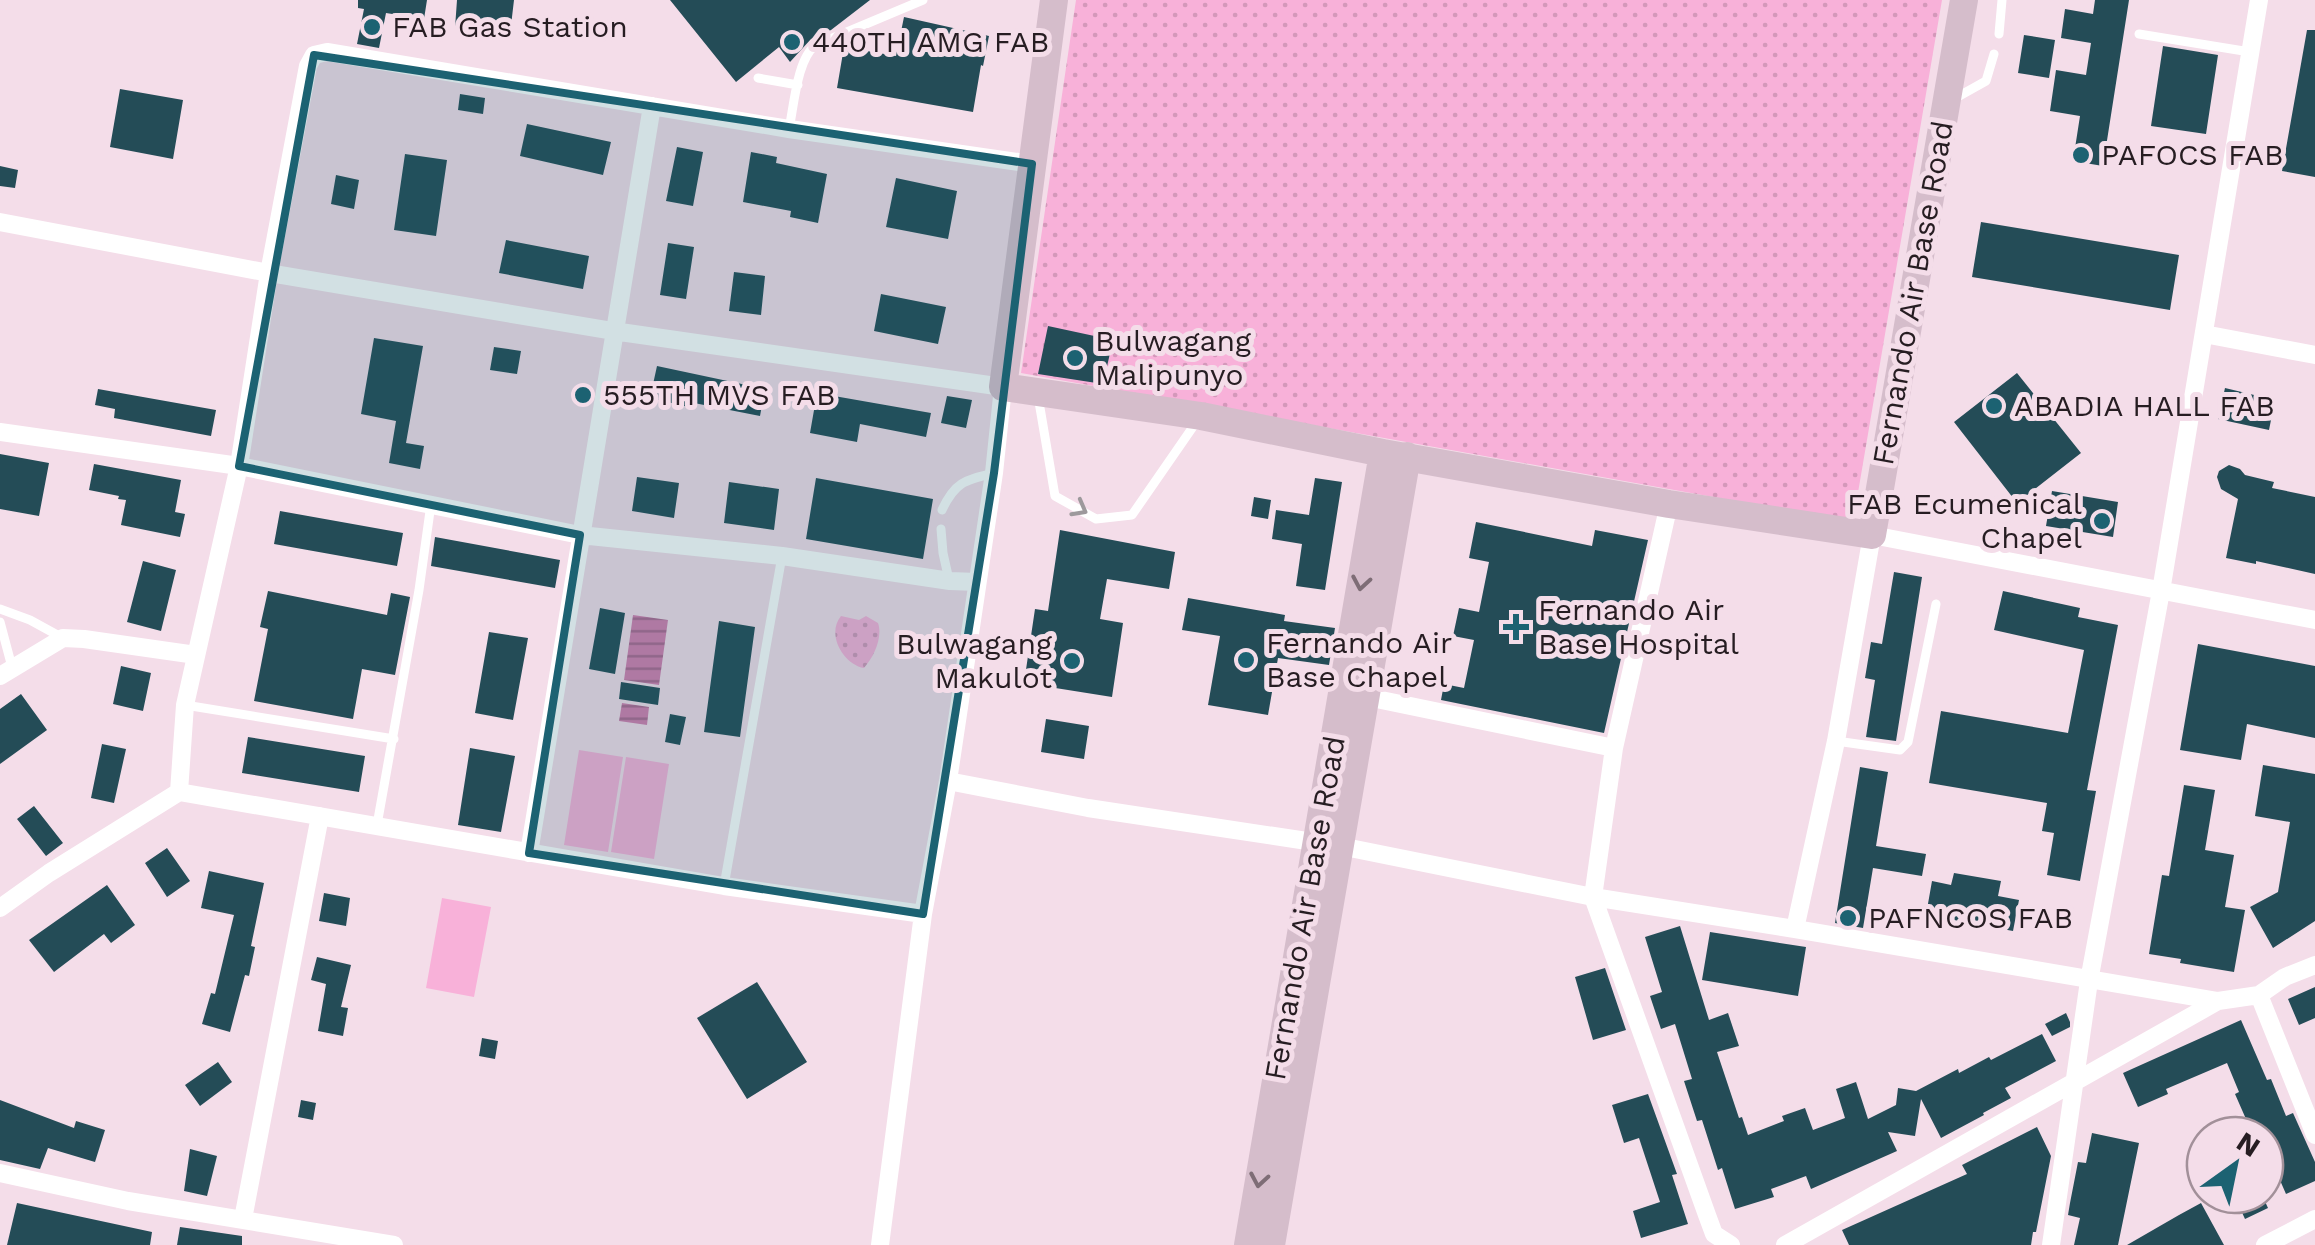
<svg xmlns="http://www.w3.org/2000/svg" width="2315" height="1245" font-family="'Work Sans',sans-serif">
<defs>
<pattern id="grass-dots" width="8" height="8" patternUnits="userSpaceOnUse" patternTransform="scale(2.5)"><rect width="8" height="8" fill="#f8b1d9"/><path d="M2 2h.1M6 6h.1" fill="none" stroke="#d498ba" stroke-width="1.8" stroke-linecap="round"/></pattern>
<pattern id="water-rules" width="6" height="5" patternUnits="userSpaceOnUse" patternTransform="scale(2.5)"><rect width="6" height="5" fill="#d47fb0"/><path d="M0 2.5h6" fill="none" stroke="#ac678f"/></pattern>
</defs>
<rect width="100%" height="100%" fill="#f4dde9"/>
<path fill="url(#grass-dots)" d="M1076 0H1942L1853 522 1021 373Z
M841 616 859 620 866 616 878 623C883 637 874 657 864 668 843 664 826 634 841 616Z"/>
<path fill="#f8b1d9" d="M579 750 623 757 608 852 564 845Z
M626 757 669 764 654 859 611 852Z
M442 898 491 907 474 997 426 988Z"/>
<path fill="url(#water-rules)" d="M633 615 668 620 659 685 624 680Z
M622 703 649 707 647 725 619 721Z"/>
<path fill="#244c57" d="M358 0H427L424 19 386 13 379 48 357 44 364 9 358 8Z
M457 0H514L510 34 455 28Z
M670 0H870L831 30 811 39 790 62 779 47 736 82Z
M2095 0H2129L2103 166 2073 161 2080 116 2050 111 2056 70 2086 75 2091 43 2061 38 2065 9 2093 14Z
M904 17 989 36 983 66 981 65 973 112 837 88 844 47 896 56Z
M2307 30H2315V177L2282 171Z
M2024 35 2055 40 2049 78 2018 73Z
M2163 46 2218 55 2206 134 2151 126Z
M120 89 183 100 173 159 110 147Z
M460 94 485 98 483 114 458 110Z
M527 124 611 142 603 175 520 156Z
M677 147 703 152 693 206 666 201Z
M751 152 777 157 776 163 827 174 818 223 790 217 791 211 743 202Z
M405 154 447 160 436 236 394 230Z
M0 166 18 170 15 188 0 186Z
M336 175 359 180 354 209 331 204Z
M896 178 957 191 948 239 886 227Z
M1981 222 2179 255 2170 310 1972 277Z
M506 240 589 256 583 289 499 273Z
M668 243 694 247 686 299 660 295Z
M734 272 765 276 761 315 729 311Z
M881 294 946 307 938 344 874 331Z
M1048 326 1113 340 1103 384 1038 374Z
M374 338 423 346 406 443 424 446 420 469 389 463 396 421 361 414Z
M494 347 521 351 517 374 490 370Z
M657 366 765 389 760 416 694 403 693 408 650 398Z
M2017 373 2081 453 2017 503 1954 422Z
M2225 388 2275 400 2269 430 2218 419Z
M98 389 216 410 211 436 114 418 115 409 95 405Z
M817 393 931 413 926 437 860 424 857 442 810 433Z
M947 396 972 400 966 428 941 423Z
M0 454 49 463 39 516 0 509Z
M94 464 181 480 175 512 185 514 180 537 121 525 126 500 118 499 119 496 89 490Z
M2229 465 2240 469 2245 475 2274 482 2272 488 2315 497V574L2256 561V564L2226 558 2238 499 2221 489 2217 477 2219 471Z
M637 477 679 483 674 518 632 511Z
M816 478 933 499 923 559 806 539Z
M1315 478 1342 482 1325 590 1296 586 1302 544 1272 539 1276 510 1309 515Z
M729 482 779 489 774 530 724 523Z
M2052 491 2118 502 2113 537 2046 526Z
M1254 497 1271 500 1268 519 1251 516Z
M280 511 403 533 397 566 274 544Z
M1476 522 1592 546 1595 530 1648 540 1604 733 1441 700 1444 684 1464 688 1474 640 1453 636 1459 608 1479 612 1489 562 1469 558Z
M1060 530 1175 552 1169 589 1107 579 1100 619 1123 623 1112 697 1024 683 1035 609 1048 611Z
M435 537 560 560 555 588 431 566Z
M143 561 176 570 161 631 127 622Z
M1894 572 1922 577 1896 741 1866 737 1875 680 1865 678 1871 642 1882 644Z
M268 591 387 615 391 593 410 597 395 675 362 669 353 719 254 701 268 629 260 627Z
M2003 591 2080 608 2078 617 2118 625 2087 790 2096 791 2080 881 2047 875 2054 833 2042 831 2047 803 1929 783 1941 711 2068 733 2084 650 1994 630Z
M1188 598 1285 615 1284 621 1335 628 1329 665 1278 658 1268 715 1208 705 1220 636 1182 630Z
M600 608 625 613 615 674 589 669Z
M719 621 755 627 740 737 704 732Z
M489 632 528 638 513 720 475 713Z
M2198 644 2315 666V738L2247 724 2241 760 2180 750Z
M121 666 151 673 143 711 113 704Z
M621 682 660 688 658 705 619 699Z
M21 694 47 730 0 764V709Z
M670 714 686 717 680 745 665 742Z
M1046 719 1089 726 1084 759 1041 752Z
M248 737 365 756 359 792 242 773Z
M102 744 126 749 114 803 91 798Z
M470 748 515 756 501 832 458 825Z
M2263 765 2315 774V921L2273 948 2250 907 2278 892 2290 822 2255 816Z
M1860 767 1888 772 1876 846 1926 854 1922 876 1873 868 1863 928 1835 923Z
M2184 785 2215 790 2205 850 2234 855 2225 907 2245 910 2234 972 2180 963 2181 959 2149 954 2162 875 2169 876Z
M34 806 63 843 46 856 17 819Z
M167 848 190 881 167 897 145 863Z
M209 871 264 883 251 946 255 947 249 976 245 975 230 1032 202 1024 211 993 215 994 234 915 201 908Z
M1954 873 2001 881 1998 896 2019 900 2013 931 1926 915 1932 881 1951 885Z
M107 885 135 925 111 943 104 934 54 972 29 940Z
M324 893 350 898 346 926 319 921Z
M1680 926 1709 1020 1728 1013 1739 1046 1717 1052 1739 1118 1742 1117 1748 1135 1784 1121 1782 1116 1805 1108 1813 1130 1845 1118 1836 1089 1856 1082 1868 1119 1896 1105 1898 1088 1916 1091 1958 1069 1959 1073 1989 1057 1991 1060 2042 1034 2056 1061 2005 1088 2011 1098 1983 1113 1984 1115 1941 1138 1921 1099 1915 1136 1888 1132 1897 1151 1811 1189 1806 1176 1771 1189 1774 1197 1735 1209 1722 1168 1718 1170 1702 1120 1697 1121 1684 1081 1692 1079 1675 1024 1661 1029 1650 996 1662 992 1645 937Z
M1710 932 1806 947 1798 996 1702 980Z
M317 957 351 965 341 1007 348 1008 343 1036 318 1031 326 984 311 980Z
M1605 968 1626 1030 1593 1040 1575 977Z
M757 982 807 1062 747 1099 697 1018Z
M2315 987V1018L2299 1025 2288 999Z
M2066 1013 2070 1022V1027L2052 1036 2045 1024Z
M2241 1020 2267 1080 2271 1079 2286 1116 2293 1113 2315 1162V1181L2286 1194 2269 1155 2265 1156V1135H2253L2235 1094 2239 1092 2227 1063 2166 1089 2168 1094 2138 1107 2123 1073Z
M482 1038 498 1041 495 1059 479 1056Z
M218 1062 232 1082 200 1106 185 1085Z
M1648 1094 1677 1174 1672 1175 1688 1224 1641 1238 1633 1211 1660 1202 1639 1138 1624 1143 1612 1105Z
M0 1100 74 1128 76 1121 105 1130 95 1162 48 1148 40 1169 0 1160Z
M301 1100 316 1103 313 1120 298 1117Z
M2037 1127 2051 1156 2036 1232H2033L2031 1245H1849L1842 1230 1967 1174 1962 1165Z
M2092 1133 2139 1143 2118 1245H2074L2080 1218 2068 1215 2070 1203 2078 1162 2086 1163Z
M190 1149 217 1156 207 1196 184 1191Z
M2234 1195H2262L2268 1208 2245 1219Z
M17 1203 152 1232 150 1245H7Z
M2201 1203 2224 1245H2127L2179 1215Z
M180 1227 242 1236V1245H177Z"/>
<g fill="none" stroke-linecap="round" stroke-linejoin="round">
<path stroke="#fff" stroke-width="9" d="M1999 34 2002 0
M2139 34 2250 52
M758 78 798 85
M1952 100 1986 81 1994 54
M789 129C794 106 797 58 816 45L923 0
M1038 396 1055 496 1096 519 1132 515 1197 421
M942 510C955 482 965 480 994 473
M941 529 943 553 949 580
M0 609 30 620 61 637
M0 622 12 667
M185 705 394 739
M1836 741 1900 750 1908 742 1936 604
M377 825 419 590 431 504
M724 886 782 556"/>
<path stroke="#fff" stroke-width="18" d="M0 222 269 273 613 331 1003 387 994 473 948 781 923 914 880 1245
M2204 334 2315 355
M0 432 239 466 580 535 782 556 950 581 977 582
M1669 504 1614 748 1593 897 1707 1215 1714 1234 1731 1245
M0 676 63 638 84 639 196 655
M1357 695 1614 748
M948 781 1088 808 1340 846 1593 897 1795 929 2218 1001 2259 995 2285 977 2315 965
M179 792 185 705 239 466 269 273 308 66 314 55 327 52 789 129 1032 164
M529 853 652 106
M0 908 49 873 179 792 724 886 923 914
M1795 929 1836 741 1872 535 2315 620
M2259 995 2315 1135
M0 1173 128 1201 394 1245
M243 1219 320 816
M1785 1245 2218 1001
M2051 1245 2089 981 2161 591 2259 0
M2265 1245 2315 1219"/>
<path stroke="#d5bdcb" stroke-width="28" d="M1054 0 1003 387 1201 416 1383 453 1669 504 1872 535 1964 0
M1248 1245 1383 453
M1271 1245 1407 456"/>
</g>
<defs><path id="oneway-chevron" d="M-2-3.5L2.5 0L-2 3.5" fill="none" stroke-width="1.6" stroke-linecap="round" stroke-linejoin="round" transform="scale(2.5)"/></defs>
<use stroke="#9d999c" href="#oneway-chevron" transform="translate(1080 509) rotate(29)"/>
<g stroke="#7e6d76">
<use href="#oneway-chevron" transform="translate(1361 583) rotate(100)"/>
<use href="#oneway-chevron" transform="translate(1259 1180) rotate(100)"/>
</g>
<path fill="#1c6272" fill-opacity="0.2" stroke="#1c6272" stroke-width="8" stroke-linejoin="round" d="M314 55 1032 164 994 473 923 914 529 853 580 535 239 466Z"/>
<g fill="#1c6272" stroke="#f4dde9" stroke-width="4">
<circle cx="372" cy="27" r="10"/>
<circle cx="792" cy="42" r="10"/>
<circle cx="2081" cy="155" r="10"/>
<circle cx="1075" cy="358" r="10"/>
<circle cx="583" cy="395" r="10"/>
<circle cx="1994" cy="406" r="10"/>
<circle cx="2102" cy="521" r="10"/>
<path d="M1511 612h10v10h10v10h-10v10h-10v-10h-10v-10h10z"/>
<circle cx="1246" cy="660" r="10"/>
<circle cx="1072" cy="661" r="10"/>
<circle cx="1848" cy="918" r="10"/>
</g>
<g text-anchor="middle" stroke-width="10" stroke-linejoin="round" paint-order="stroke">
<g font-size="30" fill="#261d22" stroke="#f4dde9" text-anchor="start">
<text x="392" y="37">FAB Gas Station</text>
<text x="812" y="52">440TH AMG FAB</text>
<text x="2101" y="165">PAFOCS FAB</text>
<text x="1095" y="351">Bulwagang<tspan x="1095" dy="34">Malipunyo</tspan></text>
<text x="603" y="405">555TH MVS FAB</text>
<text x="2014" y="416">ABADIA HALL FAB</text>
<text x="2082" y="514" text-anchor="end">FAB Ecumenical<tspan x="2082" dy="34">Chapel</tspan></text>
<text x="1538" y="620">Fernando Air<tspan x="1538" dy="34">Base Hospital</tspan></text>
<text x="1266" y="653">Fernando Air<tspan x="1266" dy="34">Base Chapel</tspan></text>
<text x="1052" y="654" text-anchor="end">Bulwagang<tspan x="1052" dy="34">Makulot</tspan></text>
<text x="1868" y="928">PAFNCOS FAB</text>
</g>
<g font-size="30" fill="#261d22" stroke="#f4dde9">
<text transform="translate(1913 293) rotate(-80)" y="10">Fernando Air Base Road</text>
<text transform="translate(1305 908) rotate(-80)" y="10">Fernando Air Base Road</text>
</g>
</g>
<g transform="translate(2235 1165) rotate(33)"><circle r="48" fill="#f4dde9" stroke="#a29099" stroke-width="2.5"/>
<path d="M0-8L18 38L0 25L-18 38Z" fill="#1c6272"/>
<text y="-15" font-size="28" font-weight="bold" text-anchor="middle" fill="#261d22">N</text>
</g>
</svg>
